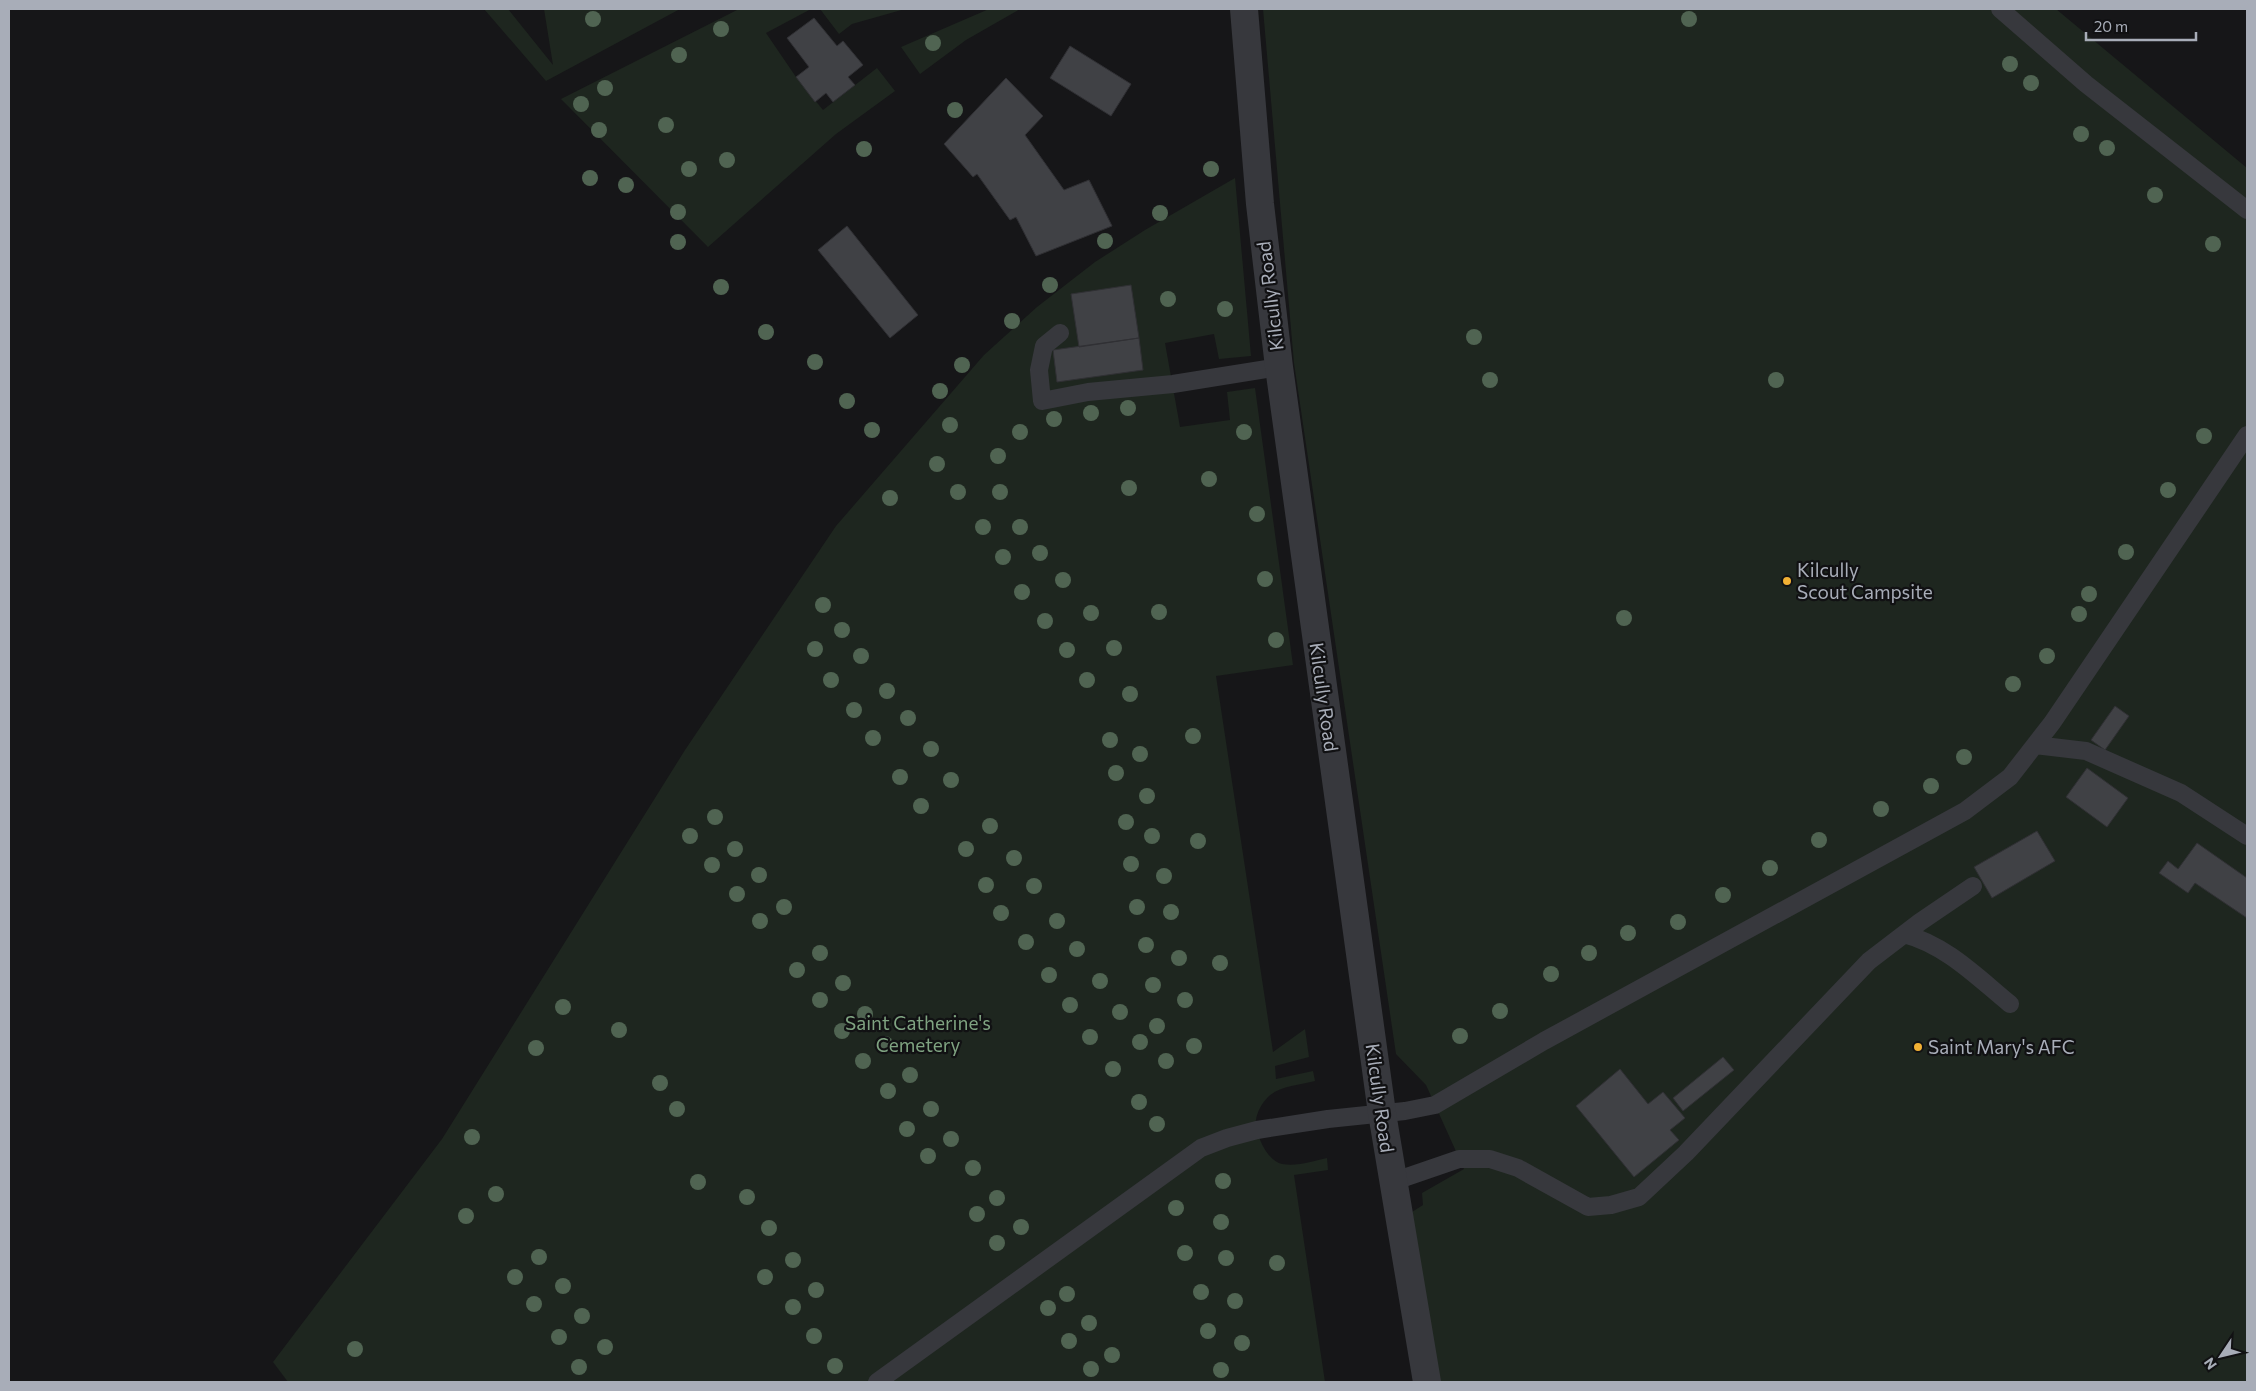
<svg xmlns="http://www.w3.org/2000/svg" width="2256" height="1391" font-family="Commissioner,sans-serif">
<rect width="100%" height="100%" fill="#161618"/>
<path fill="#1e261f" d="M484 9H508L553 65 544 9H680L546 81Z
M739 9H811L766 33 796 77 823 110 877 68 895 91 836 134 708 247 561 99Z
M820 9H905L852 24 839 34Z
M989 9H1020L966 40 920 74 901 47Z
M1263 9H2056L2247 168V1382H1440L1412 1212 1423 1205 1422 1193 1464 1169 1426 1085 1396 1054 1294 363Z
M1235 178 1251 356 1219 359 1214 334 1165 343 1180 427 1230 420 1227 392 1255 388 1293 665 1216 676 1273 1052 1305 1029 1309 1057 1275 1066 1276 1079 1313 1071 1315 1081C1300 1085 1279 1086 1268 1097 1262 1103 1257 1112 1256 1120 1255 1134 1267 1161 1282 1164 1297 1167 1313 1161 1327 1158L1328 1170 1294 1175 1325 1382H288L273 1362 442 1139 685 750 836 526 984 355 1037 307 1095 262 1145 230Z"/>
<path fill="#404145" stroke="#303034" d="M814 18 837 46 843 41 863 65 848 77 855 85 833 102 826 93 815 102 796 77 809 67 787 38Z
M1070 46 1131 84 1111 116 1050 78Z
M1006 78 1043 116 1025 135 1064 190 1089 180 1112 226 1036 256 1016 217 1010 220 977 174 973 177 944 144Z
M847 226 918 315 890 338 818 250Z
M1131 285 1139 338 1079 347 1071 294Z
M1139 338 1143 370 1057 382 1053 350Z
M2115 706 2129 716 2105 750 2091 740Z
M2087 768 2128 798 2107 827 2066 797Z
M2037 831 2055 861 1992 898 1974 867Z
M2197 843 2247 878V918L2195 883 2188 893 2159 873 2168 861 2178 869Z
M1723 1057 1734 1070 1683 1111 1673 1098Z
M1620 1069 1648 1104 1663 1092 1685 1118 1670 1130 1679 1140 1634 1177 1576 1106Z"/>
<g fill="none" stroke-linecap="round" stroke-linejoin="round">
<path stroke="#37383d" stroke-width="18" d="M2000 9 2086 84 2247 210
M1060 333 1044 346 1039 370 1042 401 1088 392 1173 384 1279 367
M2035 745 2086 751 2181 793 2247 836
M1904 934C1946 945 1977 977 2010 1004
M1392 1182 1459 1159H1490L1518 1168 1588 1207 1611 1205 1639 1197 1686 1153 1869 961 1920 922 1973 886
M877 1382 1201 1148 1227 1138 1257 1130 1328 1119 1405 1111 1435 1105 1544 1041 1965 811 2010 777 2052 723 2247 435"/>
<path stroke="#37383d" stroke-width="28" d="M1244 9 1260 204 1279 367 1382 1113 1427 1382"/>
</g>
<g fill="#506452">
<circle cx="593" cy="19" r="8"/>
<circle cx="1689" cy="19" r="8"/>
<circle cx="721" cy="29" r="8"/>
<circle cx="933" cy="43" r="8"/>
<circle cx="679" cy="55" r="8"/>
<circle cx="2010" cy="64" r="8"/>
<circle cx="2031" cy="83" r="8"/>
<circle cx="605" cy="88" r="8"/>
<circle cx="581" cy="104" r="8"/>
<circle cx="955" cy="110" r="8"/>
<circle cx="666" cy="125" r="8"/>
<circle cx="599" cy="130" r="8"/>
<circle cx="2081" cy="134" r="8"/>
<circle cx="2107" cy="148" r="8"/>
<circle cx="864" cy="149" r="8"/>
<circle cx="727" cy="160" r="8"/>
<circle cx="689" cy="169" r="8"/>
<circle cx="1211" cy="169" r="8"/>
<circle cx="590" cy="178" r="8"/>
<circle cx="626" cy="185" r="8"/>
<circle cx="2155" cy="195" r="8"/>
<circle cx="678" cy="212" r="8"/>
<circle cx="1160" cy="213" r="8"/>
<circle cx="1105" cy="241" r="8"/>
<circle cx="678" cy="242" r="8"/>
<circle cx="2213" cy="244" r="8"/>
<circle cx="1050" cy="285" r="8"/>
<circle cx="721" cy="287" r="8"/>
<circle cx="1168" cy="299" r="8"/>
<circle cx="1225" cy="309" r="8"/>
<circle cx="1012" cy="321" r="8"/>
<circle cx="766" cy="332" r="8"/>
<circle cx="1474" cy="337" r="8"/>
<circle cx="815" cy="362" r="8"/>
<circle cx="962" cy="365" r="8"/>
<circle cx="1490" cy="380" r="8"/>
<circle cx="1776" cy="380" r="8"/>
<circle cx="940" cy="391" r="8"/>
<circle cx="847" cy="401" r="8"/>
<circle cx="1128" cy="408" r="8"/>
<circle cx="1091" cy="413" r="8"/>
<circle cx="1054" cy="419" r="8"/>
<circle cx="950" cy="425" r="8"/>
<circle cx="872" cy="430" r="8"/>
<circle cx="1020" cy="432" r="8"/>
<circle cx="1244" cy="432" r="8"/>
<circle cx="2204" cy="436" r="8"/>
<circle cx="998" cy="456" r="8"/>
<circle cx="937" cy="464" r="8"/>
<circle cx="1209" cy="479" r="8"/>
<circle cx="1129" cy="488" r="8"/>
<circle cx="2168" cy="490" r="8"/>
<circle cx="958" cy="492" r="8"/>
<circle cx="1000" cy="492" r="8"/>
<circle cx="890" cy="498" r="8"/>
<circle cx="1257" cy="514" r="8"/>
<circle cx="983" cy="527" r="8"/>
<circle cx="1020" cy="527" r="8"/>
<circle cx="2126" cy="552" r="8"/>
<circle cx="1040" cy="553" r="8"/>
<circle cx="1003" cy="557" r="8"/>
<circle cx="1265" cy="579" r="8"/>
<circle cx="1063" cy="580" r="8"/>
<circle cx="1022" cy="592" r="8"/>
<circle cx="2089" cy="594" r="8"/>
<circle cx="823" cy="605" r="8"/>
<circle cx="1159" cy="612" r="8"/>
<circle cx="1091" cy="613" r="8"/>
<circle cx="2079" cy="614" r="8"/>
<circle cx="1624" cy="618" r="8"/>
<circle cx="1045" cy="621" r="8"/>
<circle cx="842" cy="630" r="8"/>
<circle cx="1276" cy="640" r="8"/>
<circle cx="1114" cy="648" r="8"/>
<circle cx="815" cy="649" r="8"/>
<circle cx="1067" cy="650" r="8"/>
<circle cx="861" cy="656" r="8"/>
<circle cx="2047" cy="656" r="8"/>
<circle cx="831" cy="680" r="8"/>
<circle cx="1087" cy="680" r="8"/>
<circle cx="2013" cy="684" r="8"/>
<circle cx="887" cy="691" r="8"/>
<circle cx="1130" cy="694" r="8"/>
<circle cx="854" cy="710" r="8"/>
<circle cx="908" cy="718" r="8"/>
<circle cx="1193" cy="736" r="8"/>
<circle cx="873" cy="738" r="8"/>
<circle cx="1110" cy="740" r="8"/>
<circle cx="931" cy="749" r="8"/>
<circle cx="1140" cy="754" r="8"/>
<circle cx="1964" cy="757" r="8"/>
<circle cx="1116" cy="773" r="8"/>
<circle cx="900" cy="777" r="8"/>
<circle cx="951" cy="780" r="8"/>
<circle cx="1931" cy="786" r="8"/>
<circle cx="1147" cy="796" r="8"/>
<circle cx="921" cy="806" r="8"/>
<circle cx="1881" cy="809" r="8"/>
<circle cx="715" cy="817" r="8"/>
<circle cx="1126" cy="822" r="8"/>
<circle cx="990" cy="826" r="8"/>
<circle cx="690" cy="836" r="8"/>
<circle cx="1152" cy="836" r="8"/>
<circle cx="1819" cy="840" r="8"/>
<circle cx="1198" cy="841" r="8"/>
<circle cx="735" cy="849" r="8"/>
<circle cx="966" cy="849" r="8"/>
<circle cx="1014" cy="858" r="8"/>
<circle cx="1131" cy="864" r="8"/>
<circle cx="712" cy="865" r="8"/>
<circle cx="1770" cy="868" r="8"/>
<circle cx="759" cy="875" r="8"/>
<circle cx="1164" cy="876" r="8"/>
<circle cx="986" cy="885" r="8"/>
<circle cx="1034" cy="886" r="8"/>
<circle cx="737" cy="894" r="8"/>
<circle cx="1723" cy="895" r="8"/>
<circle cx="784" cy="907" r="8"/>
<circle cx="1137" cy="907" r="8"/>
<circle cx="1171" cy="912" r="8"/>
<circle cx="1001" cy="913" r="8"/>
<circle cx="760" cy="921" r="8"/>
<circle cx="1057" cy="921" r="8"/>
<circle cx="1678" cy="922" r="8"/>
<circle cx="1628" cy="933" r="8"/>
<circle cx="1026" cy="942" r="8"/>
<circle cx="1146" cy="945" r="8"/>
<circle cx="1077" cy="949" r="8"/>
<circle cx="820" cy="953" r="8"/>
<circle cx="1589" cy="953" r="8"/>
<circle cx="1179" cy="958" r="8"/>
<circle cx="1220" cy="963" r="8"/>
<circle cx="797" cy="970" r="8"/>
<circle cx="1551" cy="974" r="8"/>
<circle cx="1049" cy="975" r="8"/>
<circle cx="1100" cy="981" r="8"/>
<circle cx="843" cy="983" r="8"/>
<circle cx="1153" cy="985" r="8"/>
<circle cx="820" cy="1000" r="8"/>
<circle cx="1185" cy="1000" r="8"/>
<circle cx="1070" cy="1005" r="8"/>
<circle cx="563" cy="1007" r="8"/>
<circle cx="1500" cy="1011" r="8"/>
<circle cx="1120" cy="1012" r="8"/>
<circle cx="865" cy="1014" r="8"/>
<circle cx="1157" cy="1026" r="8"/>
<circle cx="619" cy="1030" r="8"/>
<circle cx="842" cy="1031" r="8"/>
<circle cx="1460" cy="1036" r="8"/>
<circle cx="1090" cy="1037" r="8"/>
<circle cx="1140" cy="1042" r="8"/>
<circle cx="885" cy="1044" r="8"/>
<circle cx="1194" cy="1046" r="8"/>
<circle cx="536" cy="1048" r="8"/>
<circle cx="863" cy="1061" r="8"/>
<circle cx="1166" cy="1061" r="8"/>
<circle cx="1113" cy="1069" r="8"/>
<circle cx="910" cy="1075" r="8"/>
<circle cx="660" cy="1083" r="8"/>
<circle cx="888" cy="1091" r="8"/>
<circle cx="1139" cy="1102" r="8"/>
<circle cx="677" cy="1109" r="8"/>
<circle cx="931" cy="1109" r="8"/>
<circle cx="1157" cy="1124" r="8"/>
<circle cx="907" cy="1129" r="8"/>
<circle cx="472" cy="1137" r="8"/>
<circle cx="951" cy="1139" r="8"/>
<circle cx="928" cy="1156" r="8"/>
<circle cx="973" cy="1168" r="8"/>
<circle cx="1223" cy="1181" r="8"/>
<circle cx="698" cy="1182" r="8"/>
<circle cx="496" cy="1194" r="8"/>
<circle cx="747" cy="1197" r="8"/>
<circle cx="997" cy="1198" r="8"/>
<circle cx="1176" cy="1208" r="8"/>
<circle cx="977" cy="1214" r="8"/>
<circle cx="466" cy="1216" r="8"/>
<circle cx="1221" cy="1222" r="8"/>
<circle cx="1021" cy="1227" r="8"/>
<circle cx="769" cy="1228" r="8"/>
<circle cx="997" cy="1243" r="8"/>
<circle cx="1185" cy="1253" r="8"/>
<circle cx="539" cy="1257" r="8"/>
<circle cx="1226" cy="1258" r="8"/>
<circle cx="793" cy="1260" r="8"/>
<circle cx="1277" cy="1263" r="8"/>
<circle cx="515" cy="1277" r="8"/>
<circle cx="765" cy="1277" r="8"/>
<circle cx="563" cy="1286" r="8"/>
<circle cx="816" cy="1290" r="8"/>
<circle cx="1201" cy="1292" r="8"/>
<circle cx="1067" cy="1294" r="8"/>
<circle cx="1235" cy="1301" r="8"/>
<circle cx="534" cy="1304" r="8"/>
<circle cx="793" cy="1307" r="8"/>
<circle cx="1048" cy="1308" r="8"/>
<circle cx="582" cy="1316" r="8"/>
<circle cx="1089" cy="1323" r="8"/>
<circle cx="1208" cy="1331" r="8"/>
<circle cx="814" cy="1336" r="8"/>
<circle cx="559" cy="1337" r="8"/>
<circle cx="1069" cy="1341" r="8"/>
<circle cx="1242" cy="1343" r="8"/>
<circle cx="605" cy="1347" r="8"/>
<circle cx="355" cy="1349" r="8"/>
<circle cx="1112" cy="1355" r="8"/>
<circle cx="835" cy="1366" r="8"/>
<circle cx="579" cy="1367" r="8"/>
<circle cx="1091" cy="1369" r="8"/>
<circle cx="1221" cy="1370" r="8"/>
</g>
<g fill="#f2b134" stroke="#111113" stroke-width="2">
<circle cx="1787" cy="581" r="5"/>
<circle cx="1918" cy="1047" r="5"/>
</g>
<g text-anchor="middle" stroke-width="4.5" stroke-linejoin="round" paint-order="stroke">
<g font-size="19" fill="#a8adb8" stroke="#111113">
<text transform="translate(1270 296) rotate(-97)" y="7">Kilcully Road</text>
<text transform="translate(1324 697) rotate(82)" y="7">Kilcully Road</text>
<text transform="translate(1380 1098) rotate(82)" y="7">Kilcully Road</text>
</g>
<g font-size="19" fill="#a8adb8" stroke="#111113" text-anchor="start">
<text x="1797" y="577">Kilcully<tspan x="1797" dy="22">Scout Campsite</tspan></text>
<text x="1928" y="1054">Saint Mary's AFC</text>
</g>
<g font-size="19" fill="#7fa381" stroke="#111113">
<text x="918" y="1030">Saint Catherine's<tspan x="918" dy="22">Cemetery</tspan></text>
</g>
</g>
<rect width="2256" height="1391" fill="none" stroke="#a8adb8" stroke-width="20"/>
<g transform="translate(2221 1356) rotate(235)" stroke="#111113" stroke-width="4" paint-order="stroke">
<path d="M0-4L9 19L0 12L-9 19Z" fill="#a8adb8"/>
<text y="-8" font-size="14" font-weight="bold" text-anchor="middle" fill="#a8adb8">N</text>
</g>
<path d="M2086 32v8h110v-8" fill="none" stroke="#a8adb8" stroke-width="2.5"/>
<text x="2094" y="32" font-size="15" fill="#a8adb8" stroke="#111113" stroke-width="4" paint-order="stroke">20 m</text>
</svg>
